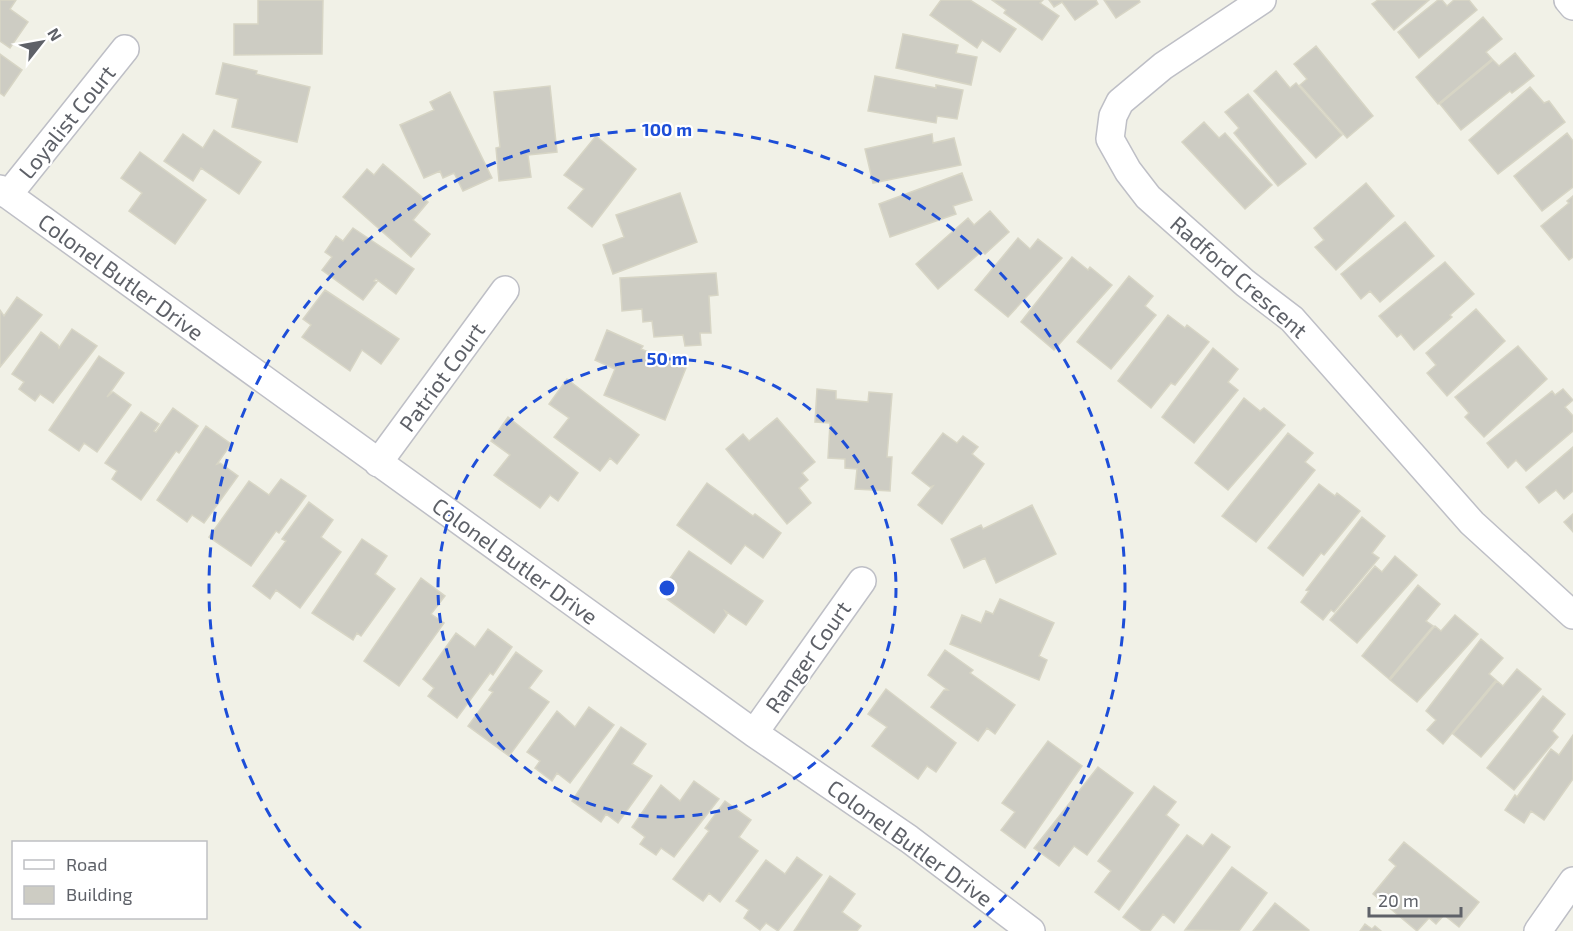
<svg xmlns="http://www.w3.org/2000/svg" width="1573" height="931" font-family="'Exo 2',sans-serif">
<rect width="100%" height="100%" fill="#f1f1e7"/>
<path fill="#cdccc3" stroke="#d7d5c5" stroke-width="1.5" d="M0 0H16L10 9 28 22 10 48 0 41Z
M258 0H323L322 54 234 55V24H258Z
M941 0H970L1016 29 1000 52 982 40 977 48 930 15Z
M992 0H1043L1040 3 1059 16 1042 40 1004 13 1006 10Z
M1049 0H1096L1098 4 1075 20 1062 2 1054 7Z
M1104 0H1139L1140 2 1116 18Z
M1378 0H1429L1394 30 1372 4Z
M1438 0H1442L1447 6 1454 0H1469L1477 10 1419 58 1398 32Z
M1483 17 1502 39 1486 52 1492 59 1438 104 1416 77Z
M903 34 958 45 956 53 977 57 971 85 896 68Z
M1316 46 1373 116 1347 138 1300 85 1307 79 1294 64Z
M1515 53 1534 76 1512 93 1510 91 1461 130 1440 104 1493 60 1499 66Z
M0 54 22 70 4 96 0 93Z
M223 63 257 71 256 74 310 87 297 142 232 127 238 99 216 94Z
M1276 71 1290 88 1296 83 1342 135 1316 158 1254 91Z
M875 76 936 88V85L963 90 957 119 937 116 936 123 868 111Z
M550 86 557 152 528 155 531 177 499 181 496 148 500 147 494 92Z
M1530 87 1544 103 1549 101 1565 122 1498 174 1469 140Z
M450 92 492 178 463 191 454 173 443 178 440 171 424 178 400 125 434 110 430 102Z
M1248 94 1306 164 1278 186 1234 133 1239 128 1225 112Z
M1204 122 1219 138 1225 133 1272 185 1245 209 1182 142Z
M214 130 261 162 239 194 201 168 193 181 164 161 183 134 203 148Z
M1567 133 1573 141V187L1542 211 1514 176Z
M932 134 933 143 954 138 961 165 873 183 865 149Z
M596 136 636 169 592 227 568 208 584 189 564 175Z
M140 152 206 200 175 244 129 211 142 193 121 178Z
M383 164 428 202 413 220 430 234 411 257 343 197 367 169 374 175Z
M962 173 972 200 953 206 956 214 890 237 879 204Z
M1366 183 1394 216 1336 270 1315 247 1324 240 1314 228Z
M680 193 697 242 613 274 603 245 624 237 616 215Z
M1573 196V257L1569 260 1541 226 1569 203 1567 201Z
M990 211 1009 232 985 254 982 251 938 289 916 264 968 218 974 225Z
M1405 222 1434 256 1380 302 1370 291 1361 299 1341 274Z
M353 228 414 269 396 294 376 279 374 281 377 282 363 300 322 270 332 257 325 252 336 236 343 241Z
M1018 238 1030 249 1038 239 1062 258 1008 317 975 290Z
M1072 257 1088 270 1090 267 1112 285 1054 350 1021 322Z
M1445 262 1474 294 1450 315 1452 317 1414 350 1401 334 1397 337 1379 316Z
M716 273 718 295 709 296 711 333H700L701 345 685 346 683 335 654 337 652 321 643 322 642 309 622 311 620 278Z
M1129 276 1153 296 1145 306 1156 315 1111 369 1077 342Z
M325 290 399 339 381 364 362 350 350 371 302 337 311 325 303 319Z
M17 297 42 315 0 367V310L4 316Z
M1476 309 1505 341 1447 396 1427 373 1436 365 1426 353Z
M1168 315 1185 328 1187 325 1209 342 1175 385 1171 383 1151 408 1118 381Z
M72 329 97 346 53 403 40 394 35 401 19 389 24 382 12 374 41 332 58 345 59 348Z
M607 330 643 346 641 349 686 368 665 420 604 395 615 369 595 360Z
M1518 346 1547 379 1484 437 1465 417 1469 413 1455 397Z
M1213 348 1238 369 1228 382 1238 390 1194 443 1162 417Z
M99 356 124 373 107 397 113 392 131 405 97 452 84 443 79 451 49 430Z
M567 379 639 435 617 464 610 458 600 471 554 437 569 418 549 404Z
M817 389 836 391V399L868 402 869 392 892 394 887 457H892L890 491 855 489 857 469 845 468V459L828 458 830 423 815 422Z
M1563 389 1573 400 1565 407 1573 416V431L1526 471 1516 460 1508 468 1487 443 1552 391 1555 395Z
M1244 398 1260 411 1264 408 1285 425 1228 490 1195 463Z
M173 408 198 426 179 453 176 451 141 500 112 479 117 471 105 463 141 412 159 424 154 431 156 432Z
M508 417 578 473 558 501 550 495 540 508 494 475 510 455 491 441Z
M777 418 815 462 802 473 808 480 799 488 811 503 787 524 726 449 743 434 749 441Z
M206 426 231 444 217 464 220 463 238 476 204 523 192 515 187 522 157 500Z
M943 433 957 443 963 436 978 447 972 454 984 464 942 524 918 505 933 486 930 487 912 473Z
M1288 433 1313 453 1305 462 1315 470 1256 542 1222 516Z
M1573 447V491L1564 499 1556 490 1539 503 1526 487Z
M281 479 306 496 279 533 276 531 251 566 209 537 249 481 269 495Z
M707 483 753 516 755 514 781 533 763 558 745 545 731 564 677 525Z
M1319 484 1335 496 1337 493 1360 511 1324 555 1321 553 1303 576 1268 548Z
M309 502 333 520 321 537 341 552 300 608 276 590 270 599 253 586 286 541 282 539Z
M1032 505 1056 554 996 583 985 558 964 568 951 539 981 525 983 529Z
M1573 514V532L1564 522Z
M1362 517 1385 536 1372 553 1379 558 1334 612 1331 610 1323 620 1301 602 1309 591 1306 590Z
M362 539 387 556 375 574 395 589 361 636 357 633 353 640 312 613Z
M689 551 763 601 746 625 725 611 727 615 714 633 667 599 675 587 668 581Z
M1395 556 1417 575 1357 643 1330 620 1375 566 1382 572Z
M421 578 445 596 431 614 444 623 399 686 364 661Z
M1418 585 1440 604 1426 621 1433 626 1389 679 1362 656Z
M1000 599 1054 623 1039 656 1047 660 1039 680 950 644 962 615 981 623 986 611 993 614Z
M1455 615 1478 634 1417 702 1390 680 1435 626 1441 631Z
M488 629 512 647 493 675 490 673 457 718 428 696 434 688 423 679 456 633 475 647Z
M1481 639 1503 658 1489 674 1496 680 1443 744 1427 730 1436 720 1426 711Z
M945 650 973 670 970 673 1015 705 995 734 987 728 978 741 931 707 944 690H948L928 675Z
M516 652 542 671 529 688 549 702 509 756 468 726 493 692 489 690Z
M1517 669 1541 689 1481 757 1453 734 1497 681 1503 686Z
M886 689 956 743 936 772 927 766 918 779 872 746 887 727 868 714Z
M1543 696 1565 714 1552 731 1558 737 1514 790 1487 768Z
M589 707 614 725 570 783 557 773 552 781 535 768 540 761 527 752 557 711 575 727Z
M621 727 646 744 632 764 652 776 618 823 606 814 601 822 572 801Z
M1573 735V779L1544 820 1531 811 1524 823 1505 810 1515 795 1517 797 1551 749 1559 755Z
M1048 741 1082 766 1025 848 1001 830 1015 812 1002 803Z
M1098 767 1133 793 1087 855 1074 846 1059 866 1034 848Z
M694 781 719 799 674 857 661 848 656 855 640 844 645 837 632 827 661 785 680 801Z
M1154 786 1176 802 1166 815 1179 825 1119 910 1095 892 1111 871 1098 861Z
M725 801 751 820 739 837 758 851 720 902 709 893 703 901 673 879 709 831 705 828Z
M1212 834 1230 847 1174 923 1163 914 1150 931H1142L1123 917 1187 835 1203 846Z
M1404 842 1479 902 1459 927 1444 915 1436 924 1429 918 1417 931 1373 894 1396 866 1389 860Z
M797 857 822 875 778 931 766 923 760 930 744 918 749 910 736 901 766 860 785 874Z
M1232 867 1267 893 1239 931 1185 930Z
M830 876 855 894 842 912 861 926 857 931H794Z
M1275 903 1309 930 1308 931H1253Z
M1365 924 1372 929 1375 926 1381 931H1360Z"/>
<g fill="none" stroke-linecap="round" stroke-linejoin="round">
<g stroke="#bebfc6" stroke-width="30">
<path id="street" d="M1262 0 1163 66 1120 102 1113 116 1110 139 1128 171 1148 197 1245 283 1292 319 1472 523 1573 615
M1568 0 1573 6
M0 189 754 733 909 839 1031 931
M8 195 125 49
M378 463 505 290
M754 733 862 581
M1538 931 1573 881"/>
</g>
<use href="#street" stroke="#fff" stroke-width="27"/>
</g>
<g fill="none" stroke="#1d4ed8" stroke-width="3" stroke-dasharray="10 8">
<circle cx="667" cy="588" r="229"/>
<path d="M361 928A458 458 0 1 1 973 928"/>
</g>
<g text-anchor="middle" stroke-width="4.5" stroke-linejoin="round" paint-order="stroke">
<g font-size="22" fill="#5e6168" stroke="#fff">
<text transform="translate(67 122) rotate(-51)" y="8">Loyalist Court</text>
<text transform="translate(121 277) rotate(36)" y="8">Colonel Butler Drive</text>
<text transform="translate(1239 277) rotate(41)" y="8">Radford Crescent</text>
<text transform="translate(442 377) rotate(-54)" y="8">Patriot Court</text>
<text transform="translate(515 561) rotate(36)" y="8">Colonel Butler Drive</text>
<text transform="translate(808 657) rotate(-55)" y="8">Ranger Court</text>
<text transform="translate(910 843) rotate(36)" y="8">Colonel Butler Drive</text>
</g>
</g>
<circle cx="667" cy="588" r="9" fill="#1d4ed8" stroke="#fff" stroke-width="3"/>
<g font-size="18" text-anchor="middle" font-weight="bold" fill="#1d4ed8" stroke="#fff" stroke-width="4.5" stroke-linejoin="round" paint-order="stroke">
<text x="667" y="136">100 m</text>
<text x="667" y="365">50 m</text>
</g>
<rect x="12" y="841" width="195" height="78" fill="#ffffff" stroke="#bfc0c3" stroke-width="1.5"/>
<rect x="24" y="860" width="30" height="9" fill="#ffffff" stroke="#bfc0c3" stroke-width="1.5"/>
<text x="66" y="871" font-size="18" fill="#5e6168">Road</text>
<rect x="24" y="886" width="30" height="18" fill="#cdccc3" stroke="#bfc0c3" stroke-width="1.5"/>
<text x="66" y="901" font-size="18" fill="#5e6168">Building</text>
<g transform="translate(42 42) rotate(59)" stroke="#ffffff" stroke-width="4.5" paint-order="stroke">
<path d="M0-4.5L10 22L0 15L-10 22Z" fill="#5e6168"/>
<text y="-9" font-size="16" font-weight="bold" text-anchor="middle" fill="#5e6168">N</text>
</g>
<path d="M1369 907v9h92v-9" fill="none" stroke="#5e6168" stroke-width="3"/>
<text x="1378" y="907" font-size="18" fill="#5e6168" stroke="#ffffff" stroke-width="4.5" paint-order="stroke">20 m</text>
</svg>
